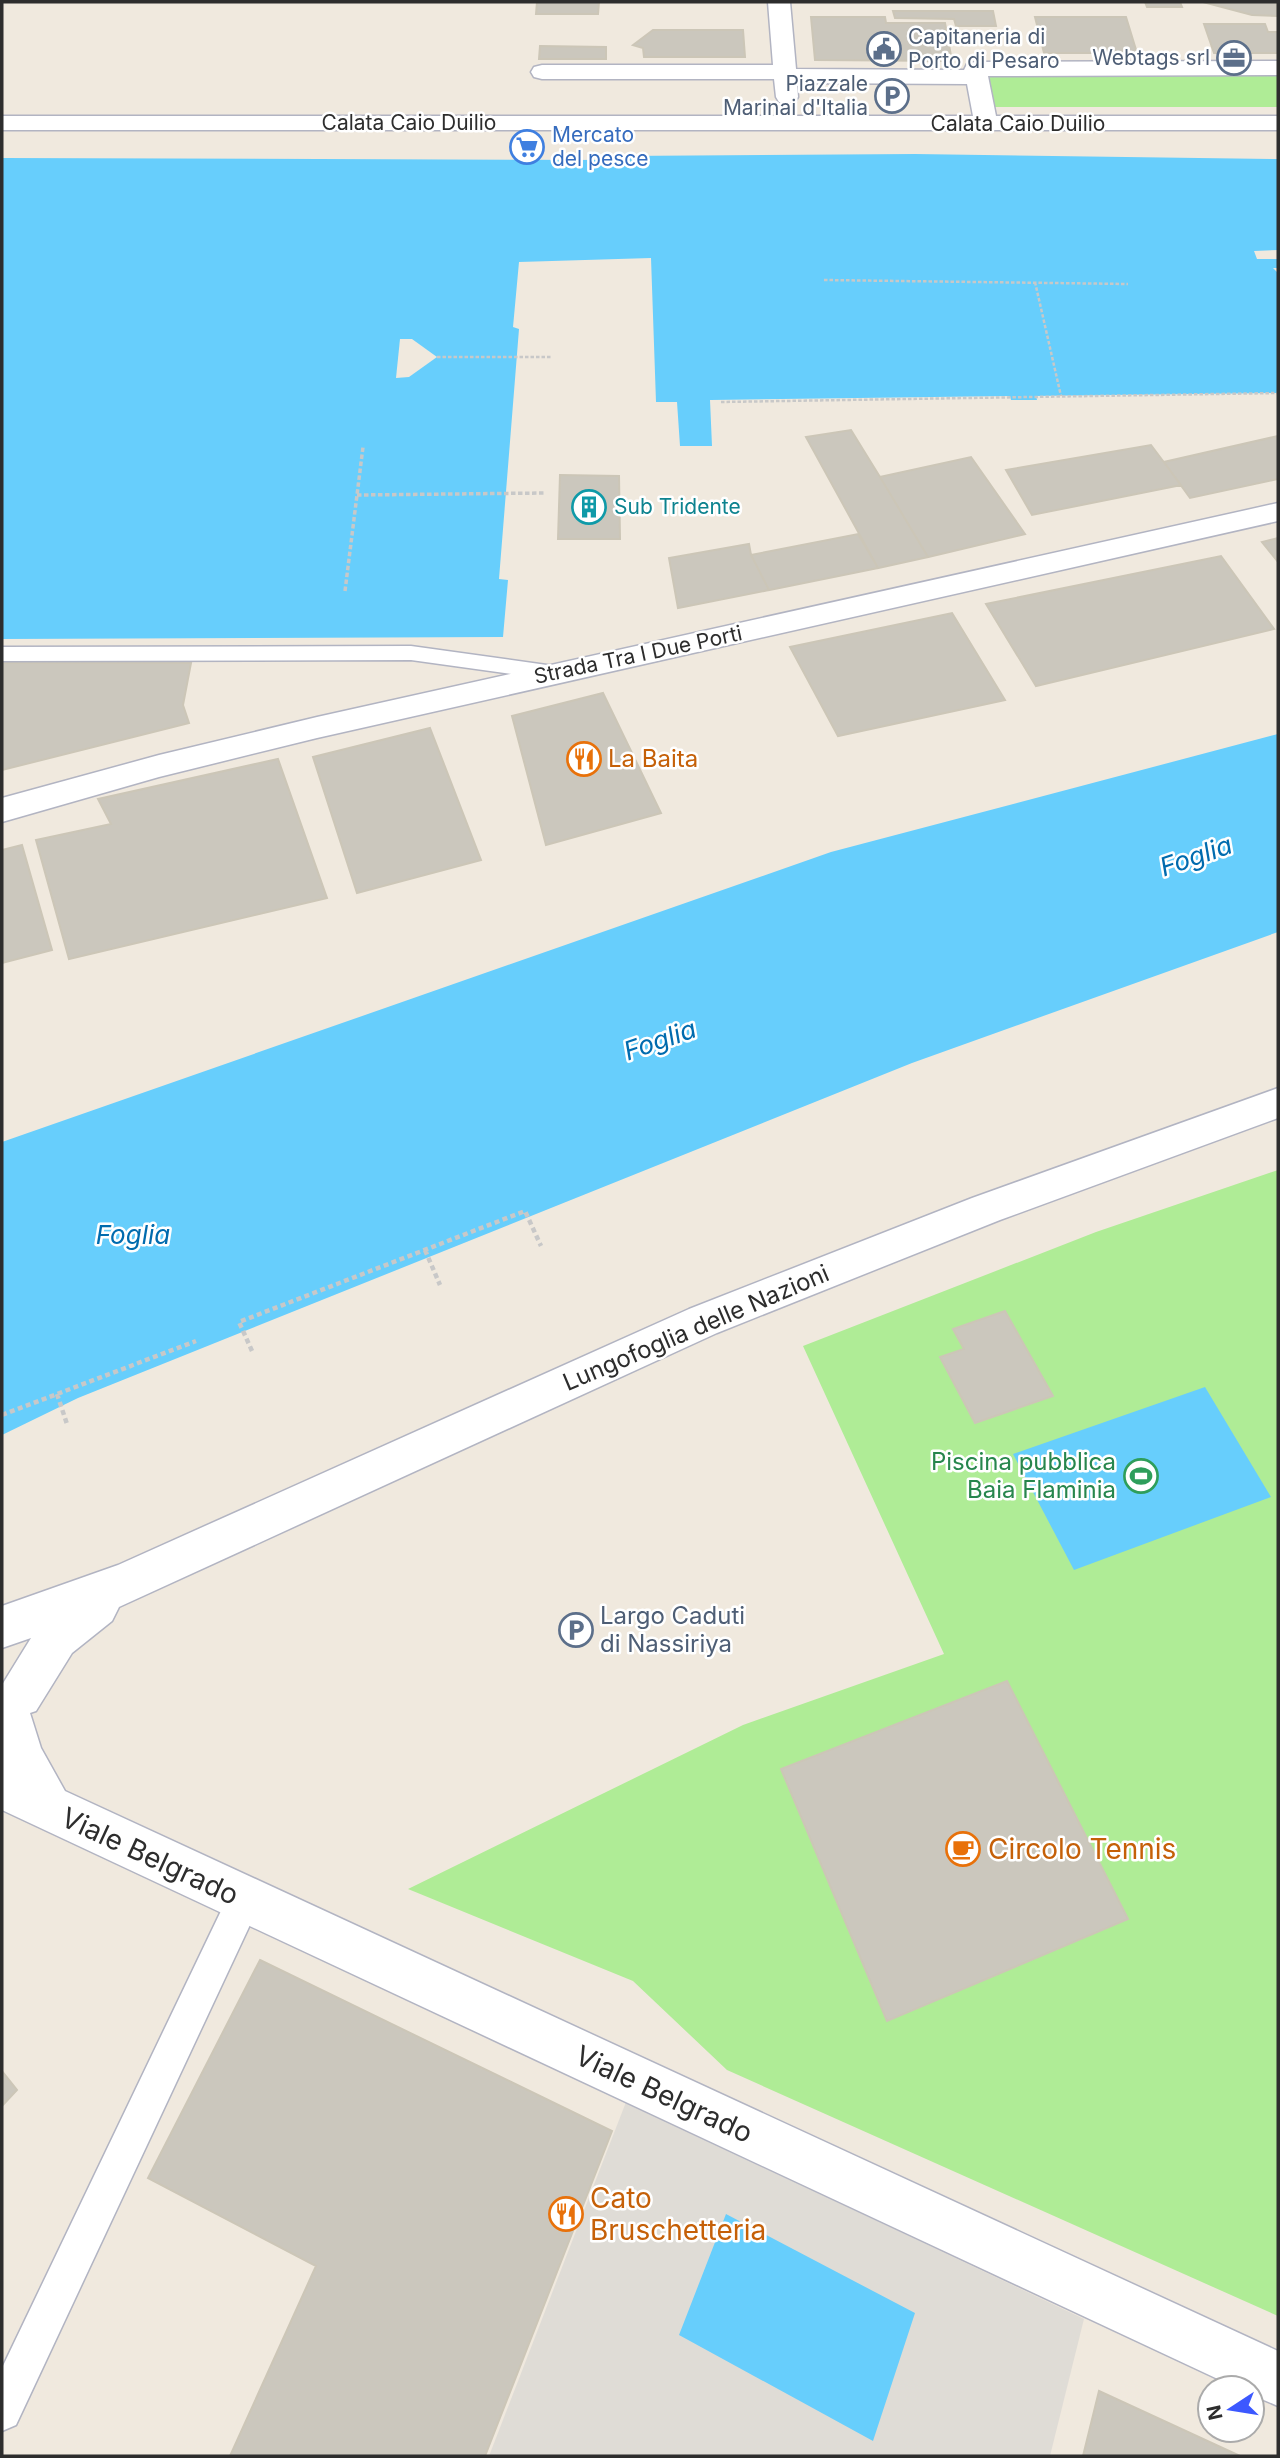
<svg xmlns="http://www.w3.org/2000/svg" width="1280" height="2458" font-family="Inter,sans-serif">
<rect width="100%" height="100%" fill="#f0e9de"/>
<path fill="#afec96" d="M986 75H1278V107H993Z
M1278 1170V2316L727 2070 633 1981 408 1889 743 1725 944 1654 803 1346 1096 1232Z"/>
<path fill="#dfdcd6" d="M626 2102 1084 2319 1050 2456H489Z"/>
<path fill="#67cefc" d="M915 154 1278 159V250L1254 251 1257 259H1278V268H1273L1278 273V393L1036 396 1037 400H1011L1010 396 710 400 712 446H680L677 402H656L651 258 519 262 513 327 519 329 499 579 508 580 503 637 2 639V158L615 160 621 156Z
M1278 734V932L912 1063 78 1398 2 1435V1142L831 852Z
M1205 1387 1271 1497 1074 1570 1013 1454Z
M726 2214 915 2313 873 2441 679 2335Z"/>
<path fill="#f0e9de" d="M400 339H412L437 357 409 377 396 378Z"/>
<path fill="#cbc7bd" stroke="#ccc6b7" stroke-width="2" d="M537 2H599L598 14H536Z
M1145 2H1180L1182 7H1147Z
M1203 2H1276L1278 16 1252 15Z
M893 11H993L996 26H956L954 19 895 18Z
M811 17H885L886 23H945L952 61 815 60Z
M1035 17H1126L1137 53H1044Z
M1204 24H1265L1268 32H1278V53H1214Z
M653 30H743L745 57H644L643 48 633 45Z
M540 46 606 47V59H539Z
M851 430 880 477 928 557 878 568 806 437Z
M1278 436V479L1190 498 1164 462Z
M1151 445 1181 485 1032 515 1006 470Z
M971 457 1025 534 928 557 880 477Z
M560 475 619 476 620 539H558Z
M858 534 878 568 769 590 751 555Z
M1278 538V562L1262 542Z
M749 544 751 555 769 590 678 608 669 558Z
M1221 556 1274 629 1036 686 986 604Z
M952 613 1005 700 838 736 790 647Z
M2 663H191L183 705 189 723 2 770Z
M603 693 661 813 546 845 512 716Z
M430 728 481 860 357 893 313 757Z
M278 759 327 898 69 959 36 840 111 824 98 799Z
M22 845 52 950 2 963V850Z
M1005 1311 1053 1396 975 1423 940 1357 964 1349 953 1329Z
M1007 1681 1128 1919 887 2021 781 1769Z
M260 1960 612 2131 485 2456H230L316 2266 148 2178Z
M2 2071 17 2090 2 2106Z
M1099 2391 1240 2456H1083Z"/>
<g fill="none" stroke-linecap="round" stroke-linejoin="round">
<g stroke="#b2b4c2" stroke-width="3">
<path id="lane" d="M411 646 554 666 562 668 565 673 562 678 554 680 411 660 2 661V647Z
M244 1883 256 1888 261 1900 256 1912 16 2425 2 2431V2368L232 1888Z"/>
</g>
<g stroke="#b2b4c2" stroke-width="3">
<path id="street" d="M768 2H790L796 69 964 70 967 64 975 62 1278 61V75L988 76 996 116H1278V130H2V116H973L967 84 797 83 798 97 795 102H779L776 97 774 79H542L534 77 531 72 534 67 542 65H773Z
M1278 503V521L317 738 159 777 2 822V798L159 755 317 717Z
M1278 1088V1118L1000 1220 717 1333 119 1607 112 1621 72 1653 36 1711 30 1713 41 1748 65 1791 1278 2351V2406L1252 2395V2388H1237L2 1810V1685L31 1638 2 1648V1606L118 1565 689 1309 972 1198Z"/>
</g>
<path stroke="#c8c8c8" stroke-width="2.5" stroke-dasharray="3.5 2" stroke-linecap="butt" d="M824 280 1128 284
M1035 282 1061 396
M437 357H552
M721 402 1278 393"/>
<path stroke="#c8c8c8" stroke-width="3.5" stroke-dasharray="4.5 2.5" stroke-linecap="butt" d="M357 495 545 493
M345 591 363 447"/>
<path stroke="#c8c8c8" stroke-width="4.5" stroke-dasharray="5 3.5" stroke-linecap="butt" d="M425 1250 440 1285
M252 1351 239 1322 525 1211 541 1246
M57 1394 67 1424
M2 1415 196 1341"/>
<use href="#lane" fill="#fff" fill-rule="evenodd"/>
<use href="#street" fill="#fff" fill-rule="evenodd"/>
</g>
<defs>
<g id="civic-ring" transform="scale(1.75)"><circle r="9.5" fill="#fff" stroke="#5c6f8a" stroke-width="1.5"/><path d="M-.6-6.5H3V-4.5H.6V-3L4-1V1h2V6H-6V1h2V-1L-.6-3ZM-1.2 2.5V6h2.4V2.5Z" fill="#5c6f8a"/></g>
<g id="office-ring" transform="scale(1.75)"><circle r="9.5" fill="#fff" stroke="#5c6f8a" stroke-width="1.5"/><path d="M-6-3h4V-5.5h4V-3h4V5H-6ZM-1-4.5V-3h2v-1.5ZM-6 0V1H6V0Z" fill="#5c6f8a"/></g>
<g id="parking-ring" transform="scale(1.75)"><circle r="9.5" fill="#fff" stroke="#5c6f8a" stroke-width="1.5"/><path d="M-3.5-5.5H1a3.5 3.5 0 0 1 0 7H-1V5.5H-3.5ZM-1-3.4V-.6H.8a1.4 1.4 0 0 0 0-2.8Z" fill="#5c6f8a"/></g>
<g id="supermarket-ring" transform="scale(1.75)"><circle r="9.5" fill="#fff" stroke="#3f7fe0" stroke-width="1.5"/><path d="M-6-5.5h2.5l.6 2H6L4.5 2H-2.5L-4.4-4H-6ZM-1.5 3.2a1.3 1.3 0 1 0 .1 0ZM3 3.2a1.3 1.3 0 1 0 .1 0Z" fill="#3f7fe0"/></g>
<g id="building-ring" transform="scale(1.75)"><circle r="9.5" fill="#fff" stroke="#0f9aa8" stroke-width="1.5"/><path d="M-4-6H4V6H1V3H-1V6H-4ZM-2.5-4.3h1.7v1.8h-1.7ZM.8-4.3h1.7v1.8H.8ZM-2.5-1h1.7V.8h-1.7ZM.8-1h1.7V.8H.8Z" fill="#0f9aa8"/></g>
<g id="restaurant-ring" transform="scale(1.75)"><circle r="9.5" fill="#fff" stroke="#e8710a" stroke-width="1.5"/><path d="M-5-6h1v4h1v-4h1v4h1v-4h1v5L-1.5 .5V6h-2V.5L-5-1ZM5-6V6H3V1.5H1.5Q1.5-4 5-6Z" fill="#e8710a"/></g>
<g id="stadium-ring" transform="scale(1.75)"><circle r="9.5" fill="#fff" stroke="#2e9e5b" stroke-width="1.5"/><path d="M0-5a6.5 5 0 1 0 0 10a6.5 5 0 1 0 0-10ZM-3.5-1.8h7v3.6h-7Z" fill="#2e9e5b"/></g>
<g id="cafe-ring" transform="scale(1.75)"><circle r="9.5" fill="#fff" stroke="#e8710a" stroke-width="1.5"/><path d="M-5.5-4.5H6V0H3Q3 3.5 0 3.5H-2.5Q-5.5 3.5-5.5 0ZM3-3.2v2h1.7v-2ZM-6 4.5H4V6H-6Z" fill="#e8710a"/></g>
</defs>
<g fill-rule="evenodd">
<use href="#civic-ring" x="884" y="49"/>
<use href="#office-ring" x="1234" y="58"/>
<use href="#parking-ring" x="892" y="96"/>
<use href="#supermarket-ring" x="527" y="147"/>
<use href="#building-ring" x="589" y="507"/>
<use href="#restaurant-ring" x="584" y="759"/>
<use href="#stadium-ring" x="1141" y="1476"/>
<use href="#parking-ring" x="576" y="1630"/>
<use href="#cafe-ring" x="963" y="1849"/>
<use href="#restaurant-ring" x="566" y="2214"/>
</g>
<g text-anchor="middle" stroke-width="5" stroke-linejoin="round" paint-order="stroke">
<g font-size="21" fill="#4e5e75" stroke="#fff" text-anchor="end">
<text x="908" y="44" text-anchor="start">Capitaneria di<tspan x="908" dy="24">Porto di Pesaro</tspan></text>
<text x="1210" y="65">Webtags srl</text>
<text x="868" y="91">Piazzale<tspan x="868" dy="24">Marinai d'Italia</tspan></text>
</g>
<g font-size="21" fill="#2d2d2d" stroke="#fff">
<text x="409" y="130">Calata Caio Duilio</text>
<text x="1018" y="131">Calata Caio Duilio</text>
<text transform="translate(638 655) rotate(-12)" y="7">Strada Tra I Due Porti</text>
</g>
<g font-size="21" fill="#366cbe" stroke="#fff" text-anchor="start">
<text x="552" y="142">Mercato<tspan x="552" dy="24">del pesce</tspan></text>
</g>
<g font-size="21" fill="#0d838f" stroke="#fff" text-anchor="start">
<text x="614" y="514">Sub Tridente</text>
</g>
<g font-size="24" fill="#c56008" stroke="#fff" text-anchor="start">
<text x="608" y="767">La Baita</text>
</g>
<g font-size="24" fill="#2d2d2d" stroke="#fff">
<text transform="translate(696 1328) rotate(-23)" y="8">Lungofoglia delle Nazioni</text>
</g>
<g font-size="24" fill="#27864d" stroke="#fff" text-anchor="end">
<text x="1116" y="1470">Piscina pubblica<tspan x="1116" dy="28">Baia Flaminia</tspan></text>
</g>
<g font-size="24" fill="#4e5e75" stroke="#fff" text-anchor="start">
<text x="600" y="1624">Largo Caduti<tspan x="600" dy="28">di Nassiriya</tspan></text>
</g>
<g font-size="26" font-style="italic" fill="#006bae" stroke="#fff">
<text transform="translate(1196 856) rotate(-19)" y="9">Foglia</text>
<text transform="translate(660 1040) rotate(-19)" y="9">Foglia</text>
<text x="133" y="1244">Foglia</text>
</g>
<g font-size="28" fill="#c56008" stroke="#fff" text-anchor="start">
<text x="988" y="1859">Circolo Tennis</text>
<text x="590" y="2208">Cato<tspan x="590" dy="32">Bruschetteria</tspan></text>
</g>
<g font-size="28" fill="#2d2d2d" stroke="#fff">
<text transform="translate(150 1856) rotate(25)" y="10">Viale Belgrado</text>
<text transform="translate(664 2094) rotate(25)" y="10">Viale Belgrado</text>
</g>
</g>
<rect width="1280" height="2458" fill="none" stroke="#2d2d2d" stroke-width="7"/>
<g transform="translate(1231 2409) rotate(258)"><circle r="33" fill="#ffffff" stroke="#ababab" stroke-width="2"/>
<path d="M0-5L12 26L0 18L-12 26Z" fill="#3c58ff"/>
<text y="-10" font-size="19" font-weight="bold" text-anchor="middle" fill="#2d2d2d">N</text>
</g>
</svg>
